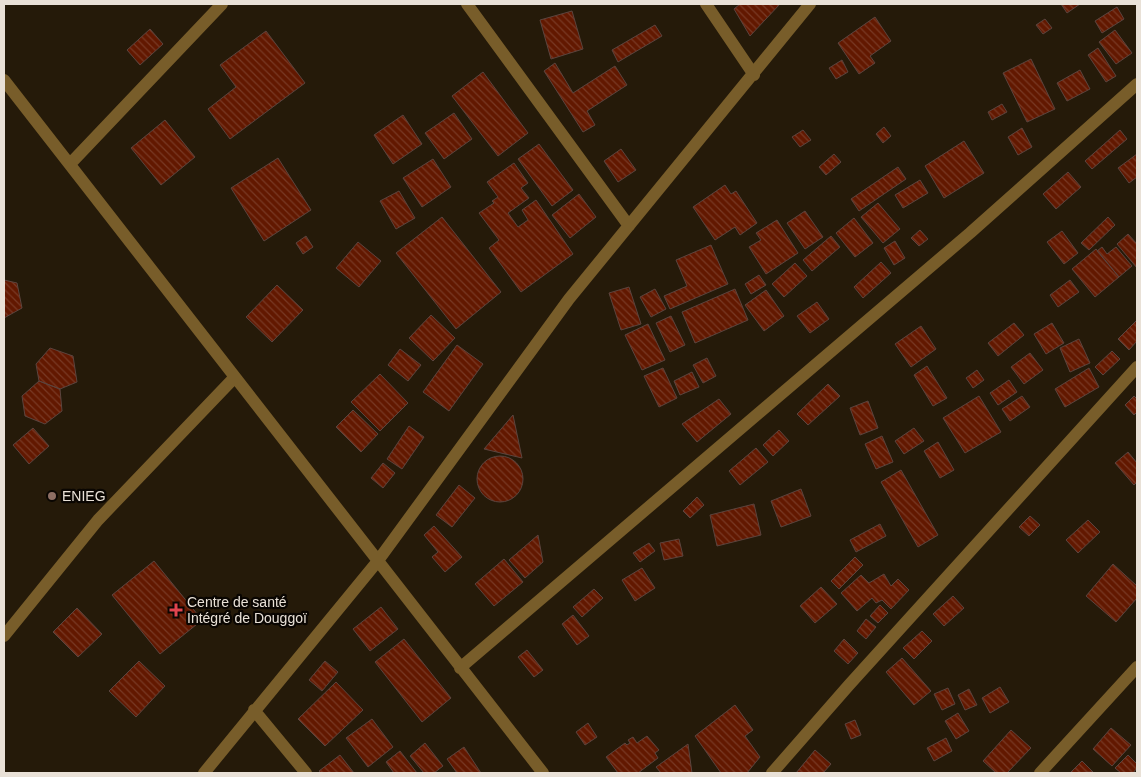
<svg xmlns="http://www.w3.org/2000/svg" width="1141" height="777" font-family="Arial,sans-serif">
<defs>
<pattern id="building-back-hatch" width="6" height="6" patternUnits="userSpaceOnUse" patternTransform="scale(1.25)"><rect width="6" height="6" fill="#621800"/><path d="M-1 5l2 2M0 0l6 6M5-1l2 2" fill="none" stroke="#783924"/></pattern>
</defs>
<rect width="100%" height="100%" fill="#251a09"/>
<path fill="url(#building-back-hatch)" stroke="#5b443e" d="M740 4H780L750 36 734 9Z
M1061 4H1080L1067 13Z
M1117 7 1124 19 1102 33 1095 21Z
M572 11 583 49 551 59 540 20Z
M875 17 891 41 870 56 875 63 859 74 838 43Z
M1045 19 1052 28 1043 34 1036 25Z
M655 25 662 36 618 62 612 50Z
M150 29 163 44 140 65 127 50Z
M1115 30 1132 53 1116 64 1099 42Z
M266 31 305 83 230 139 208 109 236 87 220 65Z
M1098 48 1116 76 1106 82 1088 55Z
M1031 59 1055 109 1027 122 1003 73Z
M842 60 848 72 836 79 829 68Z
M555 63 573 93 615 66 627 85 587 111 595 125 583 132 544 71Z
M1080 70 1090 89 1067 101 1057 83Z
M483 72 528 133 498 156 452 96Z
M1002 104 1007 112 992 120 988 112Z
M454 113 472 139 444 159 425 133Z
M403 115 422 144 393 164 374 135Z
M165 120 195 157 161 185 131 148Z
M884 127 891 136 883 143 876 134Z
M1022 128 1032 147 1018 155 1008 137Z
M803 130 811 140 800 147 792 137Z
M1120 130 1127 139 1092 169 1085 161Z
M964 141 984 173 944 198 925 166Z
M539 144 573 190 552 206 518 159Z
M621 149 636 170 618 182 604 161Z
M834 154 841 162 826 175 819 167Z
M1137 154V177L1129 183 1118 168Z
M278 158 311 210 264 241 231 188Z
M433 159 451 187 422 207 403 178Z
M514 163 528 183 521 188 529 198 508 213 518 227 528 220 522 210 536 200 573 254 521 292 489 248 499 240 479 213 494 203 492 201 498 197 487 182Z
M898 167 906 179 859 211 851 199Z
M1068 172 1081 187 1056 209 1043 194Z
M920 180 928 193 903 208 895 195Z
M725 185 731 194 736 191 757 223 740 235 735 227 715 240 693 207Z
M399 191 415 218 396 229 380 201Z
M579 194 596 217 570 238 552 215Z
M878 203 900 229 883 243 861 217Z
M805 211 823 237 805 249 787 223Z
M442 217 501 292 456 329 396 253Z
M1108 217 1115 225 1089 250 1081 243Z
M854 218 873 243 855 257 836 233Z
M777 220 798 253 766 274 749 247 761 240 756 233Z
M920 230 928 239 919 246 911 238Z
M1062 231 1078 253 1064 264 1047 242Z
M1128 234 1137 244V268L1117 244Z
M306 236 313 247 303 254 296 243Z
M831 236 840 247 812 271 803 260Z
M895 241 905 258 894 265 884 248Z
M358 242 381 261 359 287 336 268Z
M711 245 728 284 670 309 664 296 687 286 676 260Z
M1102 247 1107 254 1116 247 1132 266 1119 277 1097 251Z
M1096 249 1119 277 1095 297 1072 269Z
M881 262 891 273 863 298 854 287Z
M795 263 807 276 784 297 772 284Z
M759 275 766 285 751 294 745 284Z
M4 280 17 283 22 308 4 318Z
M1070 280 1079 292 1058 307 1050 295Z
M277 285 303 310 272 342 246 317Z
M629 287 641 324 621 330 609 293Z
M655 289 666 309 651 317 640 297Z
M735 289 748 320 695 343 682 312Z
M766 290 784 316 764 331 745 305Z
M817 302 829 319 810 333 797 316Z
M431 315 455 338 433 361 409 338Z
M671 316 685 345 670 352 656 323Z
M1137 320V341L1129 350 1118 339Z
M1014 323 1024 335 998 356 988 343Z
M1052 323 1064 343 1046 354 1034 334Z
M648 324 665 360 642 370 625 335Z
M921 326 936 349 911 367 895 344Z
M1079 339 1090 363 1070 372 1060 348Z
M457 345 483 364 449 411 423 392Z
M50 348 73 356 77 382 60 389 39 381 36 364Z
M400 349 421 365 408 381 388 365Z
M1112 351 1120 359 1103 375 1095 367Z
M1030 353 1043 370 1024 384 1011 367Z
M707 358 716 376 703 383 693 365Z
M927 366 947 398 933 406 914 375Z
M663 368 677 398 659 407 644 376Z
M1089 368 1099 387 1065 407 1055 389Z
M977 370 984 380 973 388 966 378Z
M692 372 699 387 680 395 674 381Z
M380 374 408 403 380 431 351 402Z
M1009 380 1017 392 998 405 990 393Z
M39 381 60 389 62 411 45 424 25 416 22 396Z
M828 384 840 396 808 425 797 414Z
M979 396 1001 432 965 453 943 418Z
M1022 396 1030 407 1010 421 1002 409Z
M1134 396 1137 399V412L1134 415 1125 405Z
M719 399 731 414 697 442 682 424Z
M868 401 878 428 860 435 850 408Z
M353 410 378 434 361 452 336 427Z
M513 415 522 458 484 449Z
M409 426 424 437 402 469 387 459Z
M33 428 49 446 29 464 13 445Z
M914 428 924 441 904 454 895 441Z
M779 430 789 441 773 456 763 445Z
M882 436 893 462 876 469 865 444Z
M938 442 954 470 940 478 924 451Z
M756 448 768 462 740 485 729 471Z
M1128 452 1137 463V482L1134 485 1115 463Z
M477 479a23 23 0 1 1 46 0a23 23 0 1 1-46 0Z
M383 463 395 473 383 488 371 478Z
M901 470 938 535 918 547 881 482Z
M459 485 475 498 452 527 436 515Z
M801 489 811 516 781 527 771 501Z
M697 497 704 505 690 518 683 511Z
M754 504 761 535 717 546 710 515Z
M1030 516 1040 525 1029 536 1019 527Z
M1088 520 1100 532 1078 553 1066 540Z
M880 524 886 536 856 552 850 540Z
M434 526 462 557 445 572 432 557 438 552 424 535Z
M538 535 543 562 525 578 509 560Z
M679 539 683 556 664 560 660 543Z
M649 543 655 551 640 562 633 553Z
M855 557 863 565 839 589 831 581Z
M504 559 523 582 494 606 475 584Z
M154 561 202 620 160 654 112 595Z
M1113 564 1137 586V598L1116 622 1086 596Z
M642 568 655 588 635 601 622 580Z
M884 574 891 586 898 579 909 590 891 609 882 600 876 603 872 598 857 611 841 593 861 575 869 583Z
M821 587 837 604 815 623 800 606Z
M594 589 603 598 582 617 573 607Z
M953 596 964 608 944 626 933 614Z
M880 605 888 613 878 623 870 616Z
M381 607 398 629 370 651 353 629Z
M77 608 102 634 78 657 53 632Z
M573 615 589 636 577 645 562 624Z
M866 619 876 627 866 639 857 631Z
M922 631 932 641 914 659 903 648Z
M404 639 451 698 422 722 375 662Z
M844 639 858 653 848 664 834 651Z
M527 650 543 670 534 677 518 657Z
M902 658 931 691 914 705 886 672Z
M139 661 165 686 136 717 109 691Z
M325 661 338 672 322 691 309 680Z
M336 682 363 710 325 746 298 719Z
M1000 687 1009 702 990 713 982 698Z
M948 688 955 704 942 710 934 694Z
M969 689 977 705 965 710 958 695Z
M735 705 753 730 745 736 760 757 747 773H721L695 736Z
M958 713 969 731 956 739 945 721Z
M372 719 393 747 368 767 346 738Z
M855 720 861 735 851 739 845 724Z
M588 723 597 737 585 745 576 732Z
M1111 728 1131 745 1112 766 1093 749Z
M1011 730 1031 748 1007 773H996L983 761Z
M647 736 659 750 655 753 658 758 638 773H618L606 757 625 743 627 745 630 743 628 740 633 737 637 743Z
M946 738 952 751 934 761 927 748Z
M425 743 443 766 434 773H424L410 756Z
M688 744 692 773H661L656 767Z
M464 747 481 773H457L447 759Z
M815 750 831 764 823 773H796Z
M400 751 417 773H394L386 762Z
M340 755 354 773H321L319 771Z
M1128 755 1137 764V768L1133 773H1121L1115 768Z
M1082 761 1093 772 1070 773Z"/>
<g fill="none" stroke-linecap="round" stroke-linejoin="round">
<path stroke="#785d2a" stroke-width="12" d="M467 4 629 226
M706 4 754 75
M4 80 543 773
M70 164 222 4
M4 636 98 520 234 378
M460 668 970 233 1137 84
M254 710 306 773
M204 773 377 562 569 299 810 4
M772 773 849 685 1137 367
M1040 773 1137 667"/>
</g>
<circle fill="#8d6e63" stroke="#0a0602" stroke-width="2" cx="52" cy="496" r="5"/>
<path fill="#e0444e" stroke="#0a0602" stroke-width="2" d="M173.5 602.5h5v5h5v5h-5v5h-5v-5h-5v-5h5z"/>
<g text-anchor="middle" stroke-width="4.5" stroke-linejoin="round" paint-order="stroke">
<g font-size="14" fill="#e9e1d7" stroke="#0a0602" text-anchor="start">
<text x="62" y="501">ENIEG</text>
<text x="187" y="607">Centre de santé<tspan x="187" dy="16">Intégré de Douggoï</tspan></text>
</g>
</g>
<rect width="1141" height="777" fill="none" stroke="#e9e1d7" stroke-width="10"/>
</svg>
